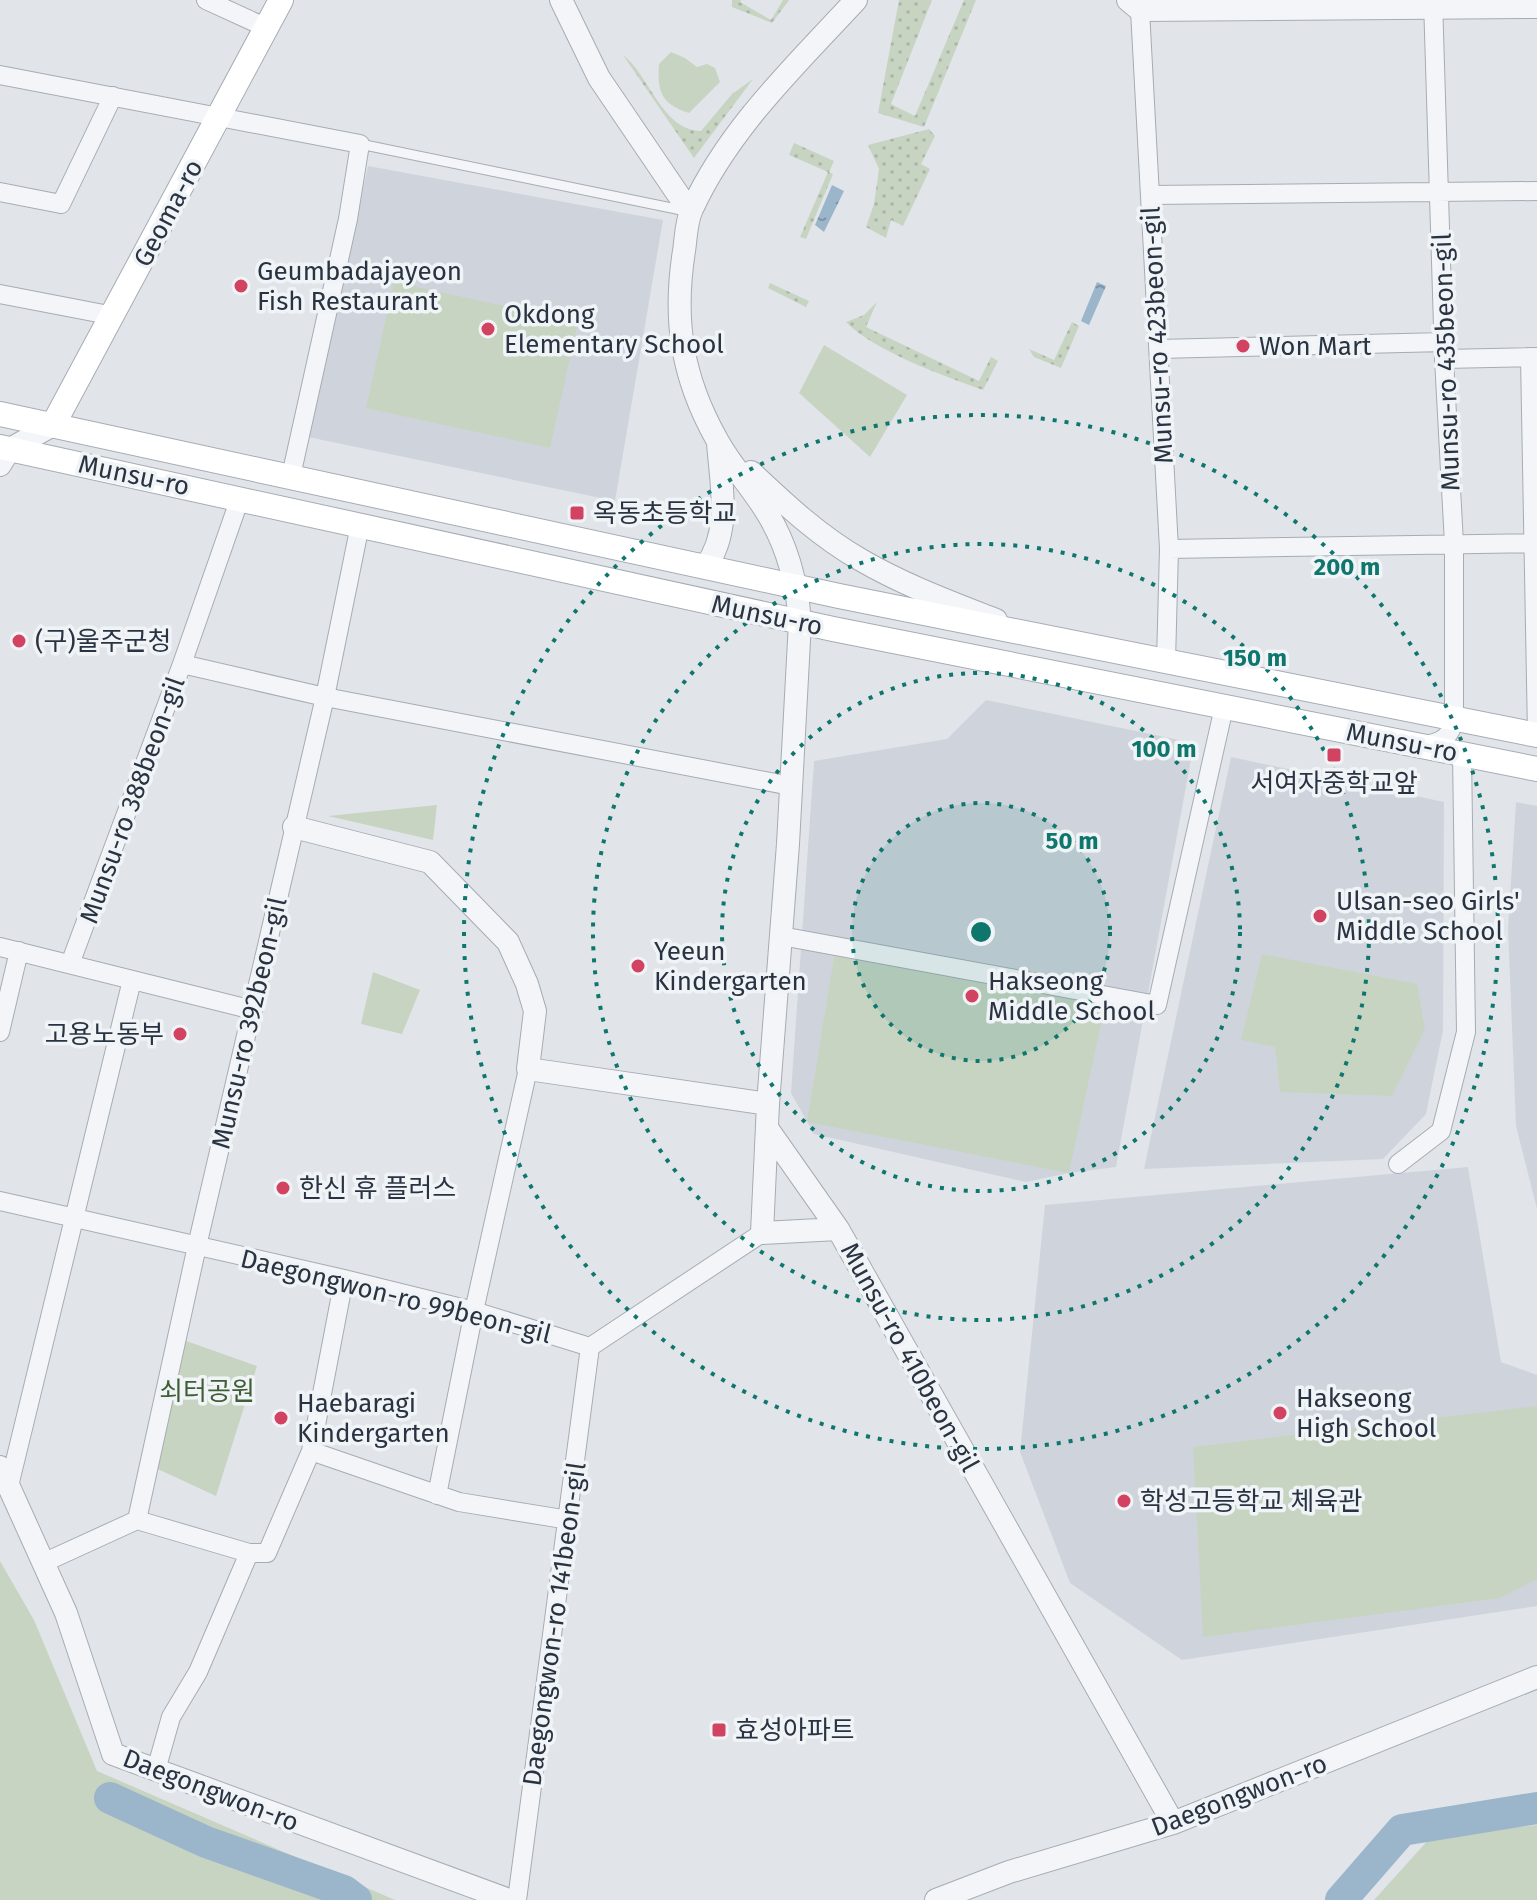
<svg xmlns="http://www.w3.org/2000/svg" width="1537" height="1900" font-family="'Fira Sans','Noto Sans KR',sans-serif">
<defs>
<pattern id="grass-dots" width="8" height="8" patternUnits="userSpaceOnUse" patternTransform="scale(2)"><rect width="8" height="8" fill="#c7d4c2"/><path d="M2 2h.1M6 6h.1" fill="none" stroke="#abb6a8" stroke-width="1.8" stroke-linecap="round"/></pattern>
<pattern id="water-ripples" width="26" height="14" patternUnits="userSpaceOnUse" patternTransform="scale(2)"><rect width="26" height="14" fill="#9bb5cb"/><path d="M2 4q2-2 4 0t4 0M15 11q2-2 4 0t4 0" fill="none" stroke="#7e94a6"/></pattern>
</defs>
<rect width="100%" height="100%" fill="#e1e5ea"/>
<path fill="#cfd4dc" d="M368 166 663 220 615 501 308 437Z
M986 700 1194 743 1116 1167 1069 1173 1026 1182 814 1134 791 1093 814 761 947 739Z
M1231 757 1444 802 1443 1030 1426 1114 1383 1159 1144 1169Z
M1516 802 1537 806V1209L1516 1126 1508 928Z
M1468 1167 1501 1362 1537 1375V1606L1182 1660 1070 1583 1020 1452 1045 1205Z"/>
<path fill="url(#grass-dots)" d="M732 0H741L740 2 771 20 783 0H789L772 23 732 7Z
M899 0H932L891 104 915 116 964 0H976L924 127 878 113Z
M623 55C650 76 662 130 701 131L732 94 753 79 694 158Z
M929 129 935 136 921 164 930 169 903 226 891 220 886 238 866 227 874 204 879 169 868 145Z
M794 143 834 161 829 172 833 174 806 239 800 237 828 172 789 155Z
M770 283 809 301 806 307 768 288Z
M877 302 866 327 979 381 991 357 998 361 983 390C944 376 874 351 846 322L864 315Z
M1072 322 1079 326 1061 368 1034 357 1029 349 1054 360Z"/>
<path fill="#c7d4c2" d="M671 52 685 58 697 67 707 64 715 68 720 82 689 113C661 104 657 91 659 64Z
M394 282 578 322 550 448 366 408Z
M824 345 907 395 870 457 799 393Z
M437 805 433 840 328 816Z
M835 951 1106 1001 1069 1173 807 1122Z
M1262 954 1417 984 1425 1029 1392 1096 1280 1092 1275 1047 1241 1040Z
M373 972 420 990 402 1034 361 1024Z
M178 1338 257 1366 216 1496 149 1465Z
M1537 1406V1579L1500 1598 1203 1637 1193 1447Z
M0 1561 34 1620 97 1771 395 1900H0Z
M1537 1825V1900H1374L1430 1838Z"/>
<path fill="url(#water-ripples)" d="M832 185 844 191 824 232 815 225Z
M1097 282 1106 286 1089 325 1081 321Z"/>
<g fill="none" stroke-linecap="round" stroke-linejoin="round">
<path stroke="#9bb5cb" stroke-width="32" d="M110 1798 206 1842 344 1891 356 1900
M1341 1900 1402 1830 1537 1808"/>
<g stroke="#a6acb4" stroke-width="11">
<path id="service" d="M360 144 686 211"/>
</g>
<g stroke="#a6acb4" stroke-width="20">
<path id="minor" d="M206 0 267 28
M1140 10 1169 549 1166 661
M0 75 360 144 348 219 291 476
M0 192 61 204 113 96
M1150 195 1537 191
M0 294 114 316
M1158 349 1444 342
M1530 357 1537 735
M1444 359 1537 357
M1169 549 1537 543
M182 664 325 697 791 786
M1423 745C1441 743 1452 737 1454 718V544L1444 359 1433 0
M781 936 1157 1005 1224 707
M0 947 253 1010
M70 964 182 664 240 498
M0 1032 19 951
M1398 1164 1441 1131 1466 1032 1462 754
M0 1201 344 1279 474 1311 590 1347 762 1233
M311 1451 459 1502 569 1520
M9 1486 132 980
M437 1495 474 1311 528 1069
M137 1520 197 1246 325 697 360 525
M43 1563 137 1520 249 1553H267L311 1451 344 1279
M156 1770 171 1717 198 1672 249 1553
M517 1900 590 1347"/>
</g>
<g stroke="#a6acb4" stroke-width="24">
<path id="tertiary" d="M561 0 599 78 690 212
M856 0C796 65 729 128 692 209 686 221 686 238 684 251 673 320 682 377 716 438 729 463 749 484 764 508 787 543 797 581 800 622L788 844 768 1104 762 1233 838 1229 1173 1823
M1128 0 1140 10 1537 7
M0 465 10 449 53 425
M751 472C785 504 820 537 861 560 904 585 950 602 996 620
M705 567C732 532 721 484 718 443
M294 827 430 862 508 942 527 984 535 1011 528 1069 768 1104
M767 1128 838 1229
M0 1467 66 1613 113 1754 509 1900
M936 1900 1009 1872 1173 1823 1537 1677"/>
</g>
<g stroke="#a6acb4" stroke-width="26">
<path id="secondary" d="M0 414 839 596 1537 735
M53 425 281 0
M0 447 833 629 1537 769"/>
</g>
<use href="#service" stroke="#f4f5f8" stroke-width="9"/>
<use href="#minor" stroke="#f4f5f8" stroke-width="18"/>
<use href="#tertiary" stroke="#f4f5f8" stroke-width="22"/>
<use href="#secondary" stroke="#fff" stroke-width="24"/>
</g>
<circle cx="981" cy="932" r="129" fill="#0f766e" fill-opacity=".12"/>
<g fill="none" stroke="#0f766e" stroke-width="4" stroke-dasharray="4 8">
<circle cx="981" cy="932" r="129"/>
<circle cx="981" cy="932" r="259"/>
<circle cx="981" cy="932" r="388"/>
<circle cx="981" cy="932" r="517"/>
</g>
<g fill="#d14360" stroke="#f1f4f7" stroke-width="3">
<circle cx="241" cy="286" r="8"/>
<circle cx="488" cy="329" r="8"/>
<circle cx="1243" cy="346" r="8"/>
<rect x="569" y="505" width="16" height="16" rx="4"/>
<circle cx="19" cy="641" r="8"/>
<rect x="1326" y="747" width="16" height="16" rx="4"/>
<circle cx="1320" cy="916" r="8"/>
<circle cx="638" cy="966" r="8"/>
<circle cx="972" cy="996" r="8"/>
<circle cx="180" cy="1034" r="8"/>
<circle cx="283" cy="1188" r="8"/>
<circle cx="1280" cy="1413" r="8"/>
<circle cx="281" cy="1418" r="8"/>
<circle cx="1124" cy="1501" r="8"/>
<rect x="711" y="1722" width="16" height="16" rx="4"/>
</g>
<g text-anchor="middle" stroke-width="7" stroke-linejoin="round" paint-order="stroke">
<g font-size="26" fill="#293342" stroke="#f1f4f7">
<text transform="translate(168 213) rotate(-62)" y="9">Geoma-ro</text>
<text transform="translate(1157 335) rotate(-93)" y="9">Munsu-ro 423beon-gil</text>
<text transform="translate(1446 362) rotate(-92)" y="9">Munsu-ro 435beon-gil</text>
<text transform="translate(134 475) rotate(12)" y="9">Munsu-ro</text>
<text transform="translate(767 615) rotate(12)" y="9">Munsu-ro</text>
<text transform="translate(1402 742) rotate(11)" y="9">Munsu-ro</text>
<text transform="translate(132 800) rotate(-70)" y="9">Munsu-ro 388beon-gil</text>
<text transform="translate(249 1023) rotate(-77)" y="9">Munsu-ro 392beon-gil</text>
<text transform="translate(396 1296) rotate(14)" y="9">Daegongwon-ro 99beon-gil</text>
<text transform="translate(910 1357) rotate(61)" y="9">Munsu-ro 410beon-gil</text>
<text transform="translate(554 1624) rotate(-82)" y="9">Daegongwon-ro 141beon-gil</text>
<text transform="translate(211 1790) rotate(21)" y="9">Daegongwon-ro</text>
<text transform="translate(1239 1795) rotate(-21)" y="9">Daegongwon-ro</text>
</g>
<g font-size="26" fill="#293342" stroke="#f1f4f7" text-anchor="start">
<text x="257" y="280">Geumbadajayeon<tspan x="257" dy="30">Fish Restaurant</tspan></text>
<text x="504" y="323">Okdong<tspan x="504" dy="30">Elementary School</tspan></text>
<text x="1259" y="355">Won Mart</text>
<text x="593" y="522">옥동초등학교</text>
<text x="35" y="650">(구)울주군청</text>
<text x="1334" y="792" text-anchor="middle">서여자중학교앞</text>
<text x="1336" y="910">Ulsan-seo Girls'<tspan x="1336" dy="30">Middle School</tspan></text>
<text x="654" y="960">Yeeun<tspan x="654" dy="30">Kindergarten</tspan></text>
<text x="988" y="990">Hakseong<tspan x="988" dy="30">Middle School</tspan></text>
<text x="164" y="1043" text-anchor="end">고용노동부</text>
<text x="299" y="1197">한신 휴 플러스</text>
<text x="1296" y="1407">Hakseong<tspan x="1296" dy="30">High School</tspan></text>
<text x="297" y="1412">Haebaragi<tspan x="297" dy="30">Kindergarten</tspan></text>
<text x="1140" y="1510">학성고등학교 체육관</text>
<text x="735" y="1739">효성아파트</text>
</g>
<g font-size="26" fill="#3f5e36" stroke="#f1f4f7">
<text x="207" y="1400">쇠터공원</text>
</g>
</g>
<circle cx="981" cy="932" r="12" fill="#0f766e" stroke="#f1f4f7" stroke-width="4"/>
<g font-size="24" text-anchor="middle" font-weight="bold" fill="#0f766e" stroke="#f1f4f7" stroke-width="7" stroke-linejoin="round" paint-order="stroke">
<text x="1347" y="575">200 m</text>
<text x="1255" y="666">150 m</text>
<text x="1164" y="757">100 m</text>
<text x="1072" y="849">50 m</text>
</g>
</svg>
